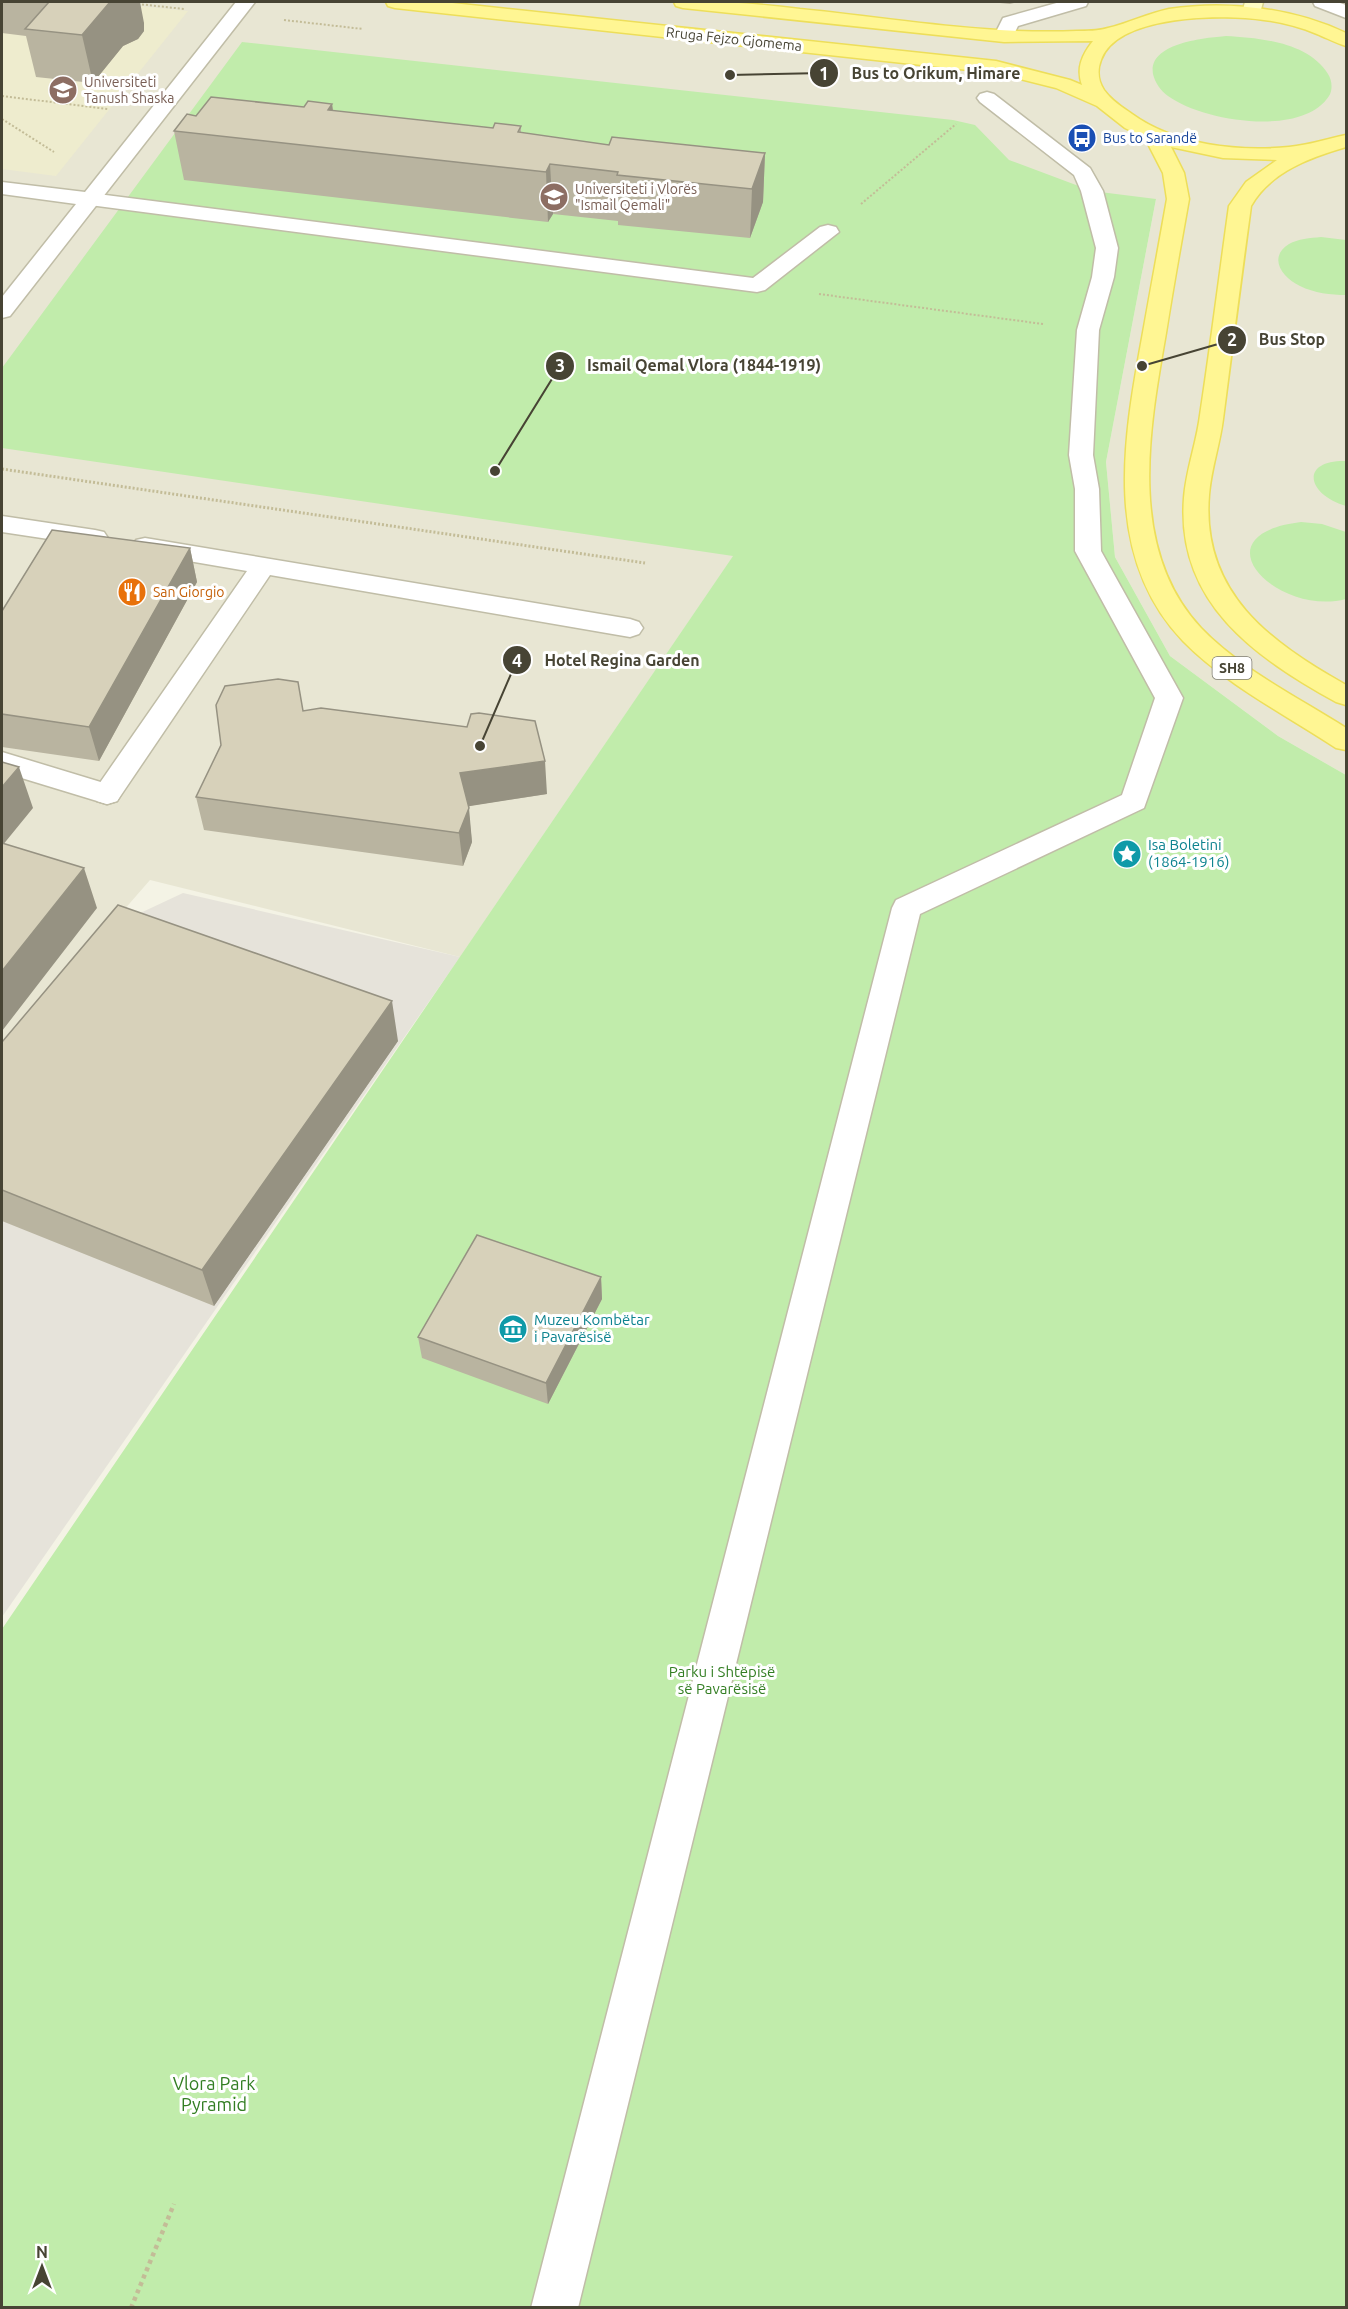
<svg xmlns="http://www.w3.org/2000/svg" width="1348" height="2309" font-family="Ubuntu,sans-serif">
<rect width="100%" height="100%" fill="#f4f3e5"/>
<path fill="#e8e6d3" d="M2 2H1346V775L1278 736 1170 656 1115 557 1106 462 1156 199 734 555 460 957 150 880 2 1050Z"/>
<path fill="#e6e3da" d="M183 893 460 957 2 1617V1065L119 923Z"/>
<path fill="#eeecce" d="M2 2H99L188 11 56 176 2 169Z"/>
<path fill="#c1ecab" d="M1226 36C1260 38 1308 42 1328 74 1332 80 1333 90 1329 96 1302 138 1202 121 1168 96 1161 91 1155 83 1153 74 1148 43 1204 38 1226 36Z
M242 42 953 120 975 125 1009 160 1092 191 1156 199 1106 462 1115 557 1170 656 1278 736 1346 775V2307H2V1629L733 556 2 448V368Z
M1321 237 1346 240V295C1331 295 1314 293 1300 286 1283 278 1267 258 1289 244 1298 239 1310 238 1321 237Z
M1346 461V506C1307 495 1299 460 1346 461Z
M1301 522 1322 524 1346 532V599C1278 617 1194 535 1301 522Z"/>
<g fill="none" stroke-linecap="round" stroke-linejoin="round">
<g stroke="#c0bda7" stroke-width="3">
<path id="lane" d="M90 193 753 278 820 227 828 225 836 227 839 232 765 290 757 292 82 204 79 199 82 194Z
M2 752 117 787 121 794 117 801 107 804 2 772Z"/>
</g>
<g stroke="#c0bda7" stroke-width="3">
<path id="street" d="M236 2H255L10 316 2 318V297L76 204 2 194V182L85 192Z
M1060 2H1088L1086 6 1018 26 1011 40H997L994 36 1003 18Z
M1313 2H1337L1346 5V18L1315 6Z
M987 92 994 94 1090 168 1103 191 1118 248 1114 277 1099 330 1093 455 1099 489 1101 551 1183 698 1144 808 920 914 578 2308H531L892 908 896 900 1122 795 1155 698 1075 551V489L1069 455 1077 330 1092 277 1096 248 1081 191 1074 175 980 102 977 98 980 94Z
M2 516 95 530 104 532 108 538 104 544 95 546 2 532Z
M145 538 630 619 639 622 643 628 639 634 630 637 270 575 117 801 107 804 97 801 93 794 97 787 247 571 136 552 132 546 136 540Z"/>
</g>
<g stroke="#d7d491" stroke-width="3">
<path id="secondary" d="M1245 2H1263L1259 17H1245L1242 13Z"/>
</g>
<g stroke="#edde5a" stroke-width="3">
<path id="primary" d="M386 2H443L996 61 1070 80 1082 85C1076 68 1082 55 1093 41L1004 42 683 8 676 6 674 2C715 0 759 4 800 9 891 18 985 35 1077 31 1086 31 1099 31 1108 28 1129 23 1146 14 1169 9 1227 0 1293 8 1346 33V46C1336 43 1327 38 1317 34 1300 27 1282 22 1264 20 1225 14 1117 14 1101 60 1097 70 1098 81 1104 90 1111 100 1122 107 1132 114 1175 145 1237 152 1289 147 1309 145 1327 139 1346 135V147C1311 157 1270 172 1251 206 1241 277 1232 348 1223 419 1220 444 1211 469 1209 495 1201 593 1270 642 1346 685V705L1336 702C1255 657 1176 603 1184 498 1186 472 1195 447 1199 422 1210 350 1219 278 1229 206L1246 182 1277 160 1223 158 1171 147 1184 173 1189 199C1181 244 1173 288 1166 333 1149 430 1127 549 1201 628 1240 669 1299 698 1346 728V750L1336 748C1286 715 1225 684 1183 641 1103 557 1123 441 1142 338 1150 292 1159 245 1167 199L1163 173 1145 138 1125 128 1097 106 1056 88 996 73 395 8 388 6Z"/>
</g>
<path stroke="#c3bc97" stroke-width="2" stroke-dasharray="2 2" stroke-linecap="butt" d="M138 4 184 9
M284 20 363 29
M2 96 108 109
M2 119 54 152
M861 204 956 124
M819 294 1043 324"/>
<path stroke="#c3bc97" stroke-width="3" stroke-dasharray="2 2" stroke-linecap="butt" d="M2 469 645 563"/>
<path stroke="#c3bc97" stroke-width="4.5" stroke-dasharray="4 4" stroke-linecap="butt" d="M131 2308 174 2204"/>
<use href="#lane" fill="#fff" fill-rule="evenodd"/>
<use href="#street" fill="#fff" fill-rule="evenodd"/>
<use href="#secondary" fill="#fffdc4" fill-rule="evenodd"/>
<use href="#primary" fill="#fff693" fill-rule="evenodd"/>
</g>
<path fill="#b9b4a0" d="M2 2H113L144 23V31L138 39 123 46 93 83 36 77 26 36 2 33Z
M990 2H1018L1010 4Z
M332 104 333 111 493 128 521 126V133L609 145 765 153 763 202 750 238 618 225V221L553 214 548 222 184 180 174 131 196 116 304 107Z
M190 548 197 582 99 761 2 747V611Z
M303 711 547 794 468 806 472 842 463 866 204 830 196 797Z
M398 1041 214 1306 2 1221V1042Z
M601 1277 602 1299 548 1404 422 1358 418 1337Z"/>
<path fill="#969282" d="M110 2H140L144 23V31L138 39 123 46 93 83 82 35Z
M332 104 338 149 328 110Z
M765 153 763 202 750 238 752 189Z
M550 164 553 214 548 222 546 172Z
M190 548 197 582 99 761 89 727Z
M545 761 547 794 464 807 460 773Z
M19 767 33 808 2 846V787Z
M469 808 472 842 463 866 459 833Z
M84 868 97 908 2 1031V971Z
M392 1001 398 1041 214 1306 202 1270Z
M601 1277 602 1299 548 1404 546 1383Z"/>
<path fill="#d7d1ba" stroke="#969282" stroke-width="1.5" d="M49 2H110L82 35 25 29Z
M211 97 304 107 308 101 332 104 328 110 493 128 495 123 521 126 518 132 609 145 612 137 765 153 752 189 617 175 618 172 550 164 546 172 174 131 187 114 196 116Z
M52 530 190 548 89 727 2 714V611Z
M278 679 298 682 303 711 321 708 467 727 471 714 479 713 535 721 545 761 460 773 469 808 459 833 196 797 221 745 216 705 225 686Z
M2 762 19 767 2 787Z
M2 843 84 868 2 971Z
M118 905 392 1001 202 1270 2 1190V1042Z
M477 1235 601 1277 546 1383 418 1337Z"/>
<defs>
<g id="university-disc" transform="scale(1.5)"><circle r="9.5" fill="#8d6e63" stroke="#fff"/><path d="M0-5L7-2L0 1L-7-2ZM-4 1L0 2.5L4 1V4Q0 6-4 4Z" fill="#fff"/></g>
<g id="bus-disc" transform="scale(1.5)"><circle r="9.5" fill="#1a4fb4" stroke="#fff"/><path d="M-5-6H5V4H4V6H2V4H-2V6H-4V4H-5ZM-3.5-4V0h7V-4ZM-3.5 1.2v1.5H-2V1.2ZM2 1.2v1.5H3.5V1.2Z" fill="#fff"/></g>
<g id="restaurant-disc" transform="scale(1.5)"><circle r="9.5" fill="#e8710a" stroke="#fff"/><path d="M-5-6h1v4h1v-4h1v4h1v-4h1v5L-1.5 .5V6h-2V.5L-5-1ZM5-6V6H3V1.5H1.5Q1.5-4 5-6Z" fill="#fff"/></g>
<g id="sight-disc" transform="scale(1.5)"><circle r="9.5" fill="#0f9aa8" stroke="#fff"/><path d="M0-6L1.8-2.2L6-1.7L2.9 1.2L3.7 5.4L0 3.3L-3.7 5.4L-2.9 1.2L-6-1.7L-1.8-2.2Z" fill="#fff"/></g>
<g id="museum-disc" transform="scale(1.5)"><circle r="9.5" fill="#0f9aa8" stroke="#fff"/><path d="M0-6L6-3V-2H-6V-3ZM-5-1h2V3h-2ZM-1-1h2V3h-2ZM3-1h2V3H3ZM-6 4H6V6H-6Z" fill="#fff"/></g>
</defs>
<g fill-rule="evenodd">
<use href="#university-disc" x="63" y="90"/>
<use href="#bus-disc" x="1082" y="138"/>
<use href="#university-disc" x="554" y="197"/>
<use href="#restaurant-disc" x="132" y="592"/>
<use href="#sight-disc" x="1127" y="854"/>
<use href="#museum-disc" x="513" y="1329"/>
</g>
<g text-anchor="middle" stroke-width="6" stroke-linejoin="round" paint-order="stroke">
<g font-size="14" fill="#474434" stroke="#fff">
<text transform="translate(734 39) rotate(6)" y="5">Rruga Fejzo Gjomema</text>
</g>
<g font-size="14" fill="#785e54" stroke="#fff" text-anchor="start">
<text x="84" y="87">Universiteti<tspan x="84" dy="16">Tanush Shaska</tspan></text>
<text x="575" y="194">Universiteti i Vlorës<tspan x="575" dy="16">"Ismail Qemali"</tspan></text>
</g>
<g font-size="14" fill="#164399" stroke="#fff" text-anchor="start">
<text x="1103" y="143">Bus to Sarandë</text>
</g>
<g font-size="14" fill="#c56008" stroke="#fff" text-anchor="start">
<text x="153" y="597">San Giorgio</text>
</g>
<rect fill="#fff" stroke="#7e7c71" stroke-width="1.5" x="1212.5" y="657" width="39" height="22" rx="4.5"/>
<g font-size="14" font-weight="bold" fill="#474434">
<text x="1232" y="673">SH8</text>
</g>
<g font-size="15" fill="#0d838f" stroke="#fff" text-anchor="start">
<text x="1148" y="850">Isa Boletini<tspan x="1148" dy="17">(1864-1916)</tspan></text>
<text x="534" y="1325">Muzeu Kombëtar<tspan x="534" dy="17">i Pavarësisë</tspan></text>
</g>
<g font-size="15" fill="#337e23" stroke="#fff">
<text x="722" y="1677">Parku i Shtëpisë<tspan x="722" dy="17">së Pavarësisë</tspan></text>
</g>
<g font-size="18" fill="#337e23" stroke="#fff">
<text x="214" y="2090">Vlora Park<tspan x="214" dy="21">Pyramid</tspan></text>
</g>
</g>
<path fill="none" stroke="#474434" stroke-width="2" d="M730 75L824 73M1142 366L1232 340M495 471L560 366M480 746L517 660"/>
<g fill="#474434" stroke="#fff" stroke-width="2">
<circle cx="730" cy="75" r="6"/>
<circle cx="1142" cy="366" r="6"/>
<circle cx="495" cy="471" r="6"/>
<circle cx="480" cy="746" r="6"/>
<circle cx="824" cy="73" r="15"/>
<circle cx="1232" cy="340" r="15"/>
<circle cx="560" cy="366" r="15"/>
<circle cx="517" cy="660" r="15"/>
</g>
<g font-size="18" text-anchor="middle" font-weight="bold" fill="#fff">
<text x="824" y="80">1</text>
<text x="1232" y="346">2</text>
<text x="560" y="372">3</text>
<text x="517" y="667">4</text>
</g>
<g font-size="16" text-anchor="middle" font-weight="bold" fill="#474434" stroke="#fff" stroke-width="6" stroke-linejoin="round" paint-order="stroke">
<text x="936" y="79">Bus to Orikum, Himare</text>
<text x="1292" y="345">Bus Stop</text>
<text x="704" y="371">Ismail Qemal Vlora (1844-1919)</text>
<text x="622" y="666">Hotel Regina Garden</text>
</g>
<rect width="1348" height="2309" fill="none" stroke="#474434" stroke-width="6"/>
<g transform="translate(42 2267)" stroke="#ffffff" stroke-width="4.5" paint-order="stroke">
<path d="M0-4.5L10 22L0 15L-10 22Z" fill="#474434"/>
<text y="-9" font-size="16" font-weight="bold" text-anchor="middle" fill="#474434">N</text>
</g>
</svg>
